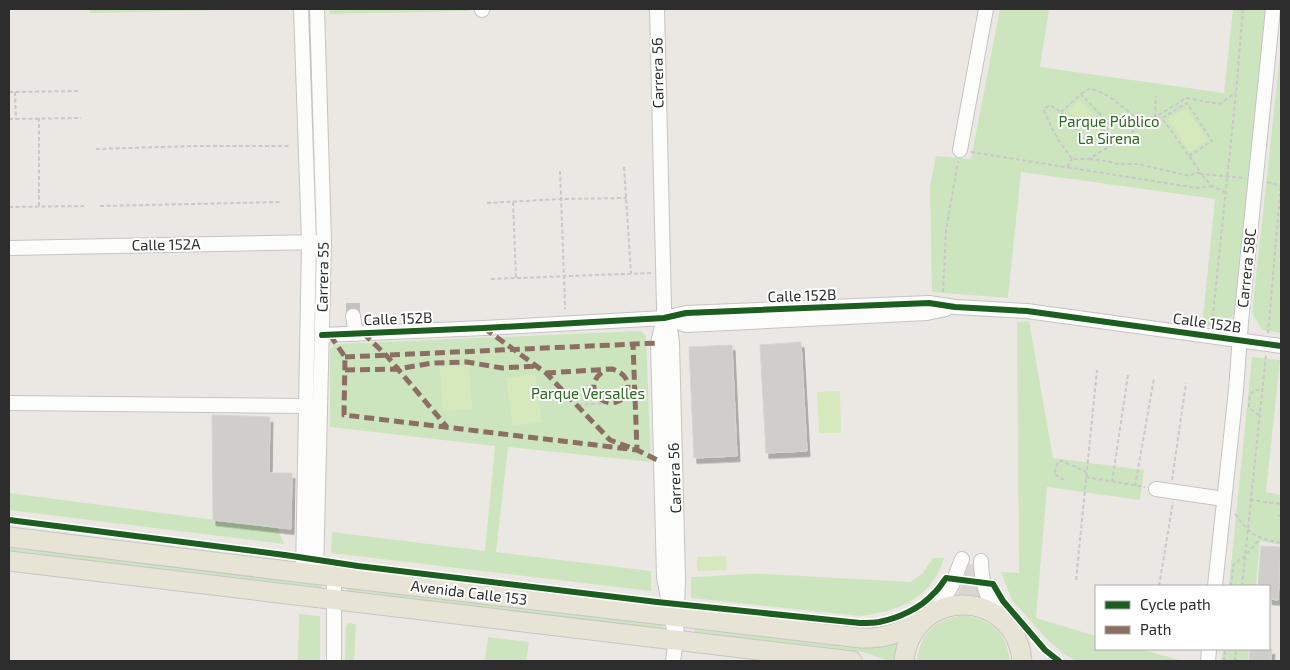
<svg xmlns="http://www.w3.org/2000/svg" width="1290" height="670" font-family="'Exo 2',sans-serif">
<defs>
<filter id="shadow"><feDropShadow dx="3" dy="5.5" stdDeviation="0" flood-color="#0004"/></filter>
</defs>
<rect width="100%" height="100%" fill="#ebe8e4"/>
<path fill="#cde5be" d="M89 9H271L90 13Z
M329 9H469V11L330 14Z
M1000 9H1049L1040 67 1224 93 1233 9H1266L1235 312 1226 324 1202 327 1215 199 1021 172 1008 298 932 292 930 187 936 156 971 159Z
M1281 47V333L1262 330 1252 313Z
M1029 321 1053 458 1144 470 1140 500 1047 487 1036 618 1096 636V649H1140L1183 661H1076L1064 654 1047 639 1012 600 1001 572 1019 573 1017 322Z
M641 331 646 336 651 462 508 447 496 552 651 571V591L331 553 332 532 485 551 495 446 330 427V349L335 344Z
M1252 357 1280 360 1266 492 1281 495V545L1260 541 1256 586H1229Z
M9 493 277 528 284 544 9 510Z
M9 545 322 582 321 590 9 553Z
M933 558H944C933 598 897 612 860 616L691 598V577C716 577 741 573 766 574L910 582 922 574Z
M347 586 664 624 663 631 347 593Z
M299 614 320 616V661H298Z
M965 615C993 621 1006 632 1010 661H917C921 631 935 619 965 615Z
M348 623 356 624 354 661H345L346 627Z
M695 627 902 636 898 661C884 661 876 656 863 652L695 633Z
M488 637 529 642 526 661H485Z
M1223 649H1249L1248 661H1221Z"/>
<path fill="#d6e9bc" d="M1080 100 1104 126 1092 137 1068 111Z
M1186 108 1207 140 1190 152 1168 119Z
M469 366 472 409 443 411 440 368Z
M535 374 542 422 513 426 506 378Z
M840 391 841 433H819L817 392Z
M726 556 727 570 697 571V557Z"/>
<path fill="#d9d6d2" d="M968 564 977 565 981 599 956 597 963 582Z"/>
<path fill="#d0cecb" stroke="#d6d4d0" filter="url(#shadow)" d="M801 342 807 451 766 453 760 345Z
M732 345 737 456 694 458 689 347Z
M212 415 270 417 269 473H292L291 529 213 520Z
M1261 546 1281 547 1278 600 1269 599V586H1258Z
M1250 649H1272L1271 661H1249Z"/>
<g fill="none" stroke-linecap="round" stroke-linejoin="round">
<path stroke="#c5c3bf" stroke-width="14" stroke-dasharray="14 7" stroke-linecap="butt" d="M353 303V316"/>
<g stroke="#c5c4c4" stroke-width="16">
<path id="minor" d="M301 9 309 242 303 573
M482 9V10
M657 9 664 307V318L658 343 664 577 676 640
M960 150 986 9
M9 248 318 242
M353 316 356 334
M664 318 671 334 672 343 678 578 676 640 673 661
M664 318 687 325 927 313 946 309
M322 335 484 328 664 318 686 313 929 303 955 307 1027 311 1281 346
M9 403 306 406
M1156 489 1224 499
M981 561C981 582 987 599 999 616
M316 575 324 242 317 9
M1215 586 1236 390 1241 322 1273 9
M936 611 952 585 962 559
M334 661V577
M1208 661 1209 649"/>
</g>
<g stroke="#c6c5c3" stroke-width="21">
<path id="major" d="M9 537 346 578 861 638C891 639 901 631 926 618
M9 561 852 661
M904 661C912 586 1015 587 1022 661"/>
</g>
<path stroke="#c8c8c8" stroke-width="2" stroke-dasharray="4 2.5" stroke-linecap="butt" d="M328 9H343
M9 92 80 91
M15 92 16 119
M1081 94 1089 89C1107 91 1123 108 1138 119L1155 117 1162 118
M1061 112 1081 94 1111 126 1090 144 1061 112 1050 105 1047 107 1044 110C1051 129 1060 143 1072 159H1089L1186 98 1219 104 1236 93
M1155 117 1156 96
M9 119 81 118
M96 149 195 146H290
M971 152 1197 188 1212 186
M1189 156 1212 141 1187 103 1162 118 1199 170 1201 174 1245 178
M1089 159 1107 161 1117 164H1137L1190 176 1196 172 1201 174 1212 186 1226 193
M624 167 631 273
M1067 167 1072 159
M560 171 564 277 565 309
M1267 182 1281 186
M513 202 516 278
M487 203 561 199 627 198
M39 206V118
M100 206 282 202
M9 207 84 206
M491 279 651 273
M943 292 946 231 958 161
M1212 324 1236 93 1243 9
M1268 333 1281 183
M578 405 608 403
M1259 415 1249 408C1249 397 1250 388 1262 390
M1086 477 1145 487
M1064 480 1054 474 1058 462 1062 461 1086 472
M1172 480 1186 383
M1112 482 1128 375
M1135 486 1154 378
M1250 500 1281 504
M1235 514C1252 536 1254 537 1281 543
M1278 516 1281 515
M1076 580 1097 370
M1159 586 1173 502
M1231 586 1233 565 1245 556 1260 539
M1242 586 1266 355
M1224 661 1225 649
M1235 661 1236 649"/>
<use href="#minor" stroke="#fcfcfb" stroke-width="14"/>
<use href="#major" stroke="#e7e4d6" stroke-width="19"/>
<path stroke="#8d6e63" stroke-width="5" stroke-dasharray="10 5" stroke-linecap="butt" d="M484 328 546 373 610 440 637 450 661 462
M363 333 386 355 447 427
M330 335 345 357 344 415 637 450 633 344
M345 357 658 343
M345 370 398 369 432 363 467 362 502 368 538 366
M546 373 612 369C642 378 624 411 604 401 600 399 595 395 594 389 593 380 598 375 605 370"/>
<g stroke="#fff" stroke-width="9">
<path id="cycleway" d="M322 335 484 328 664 318 686 313 929 303 955 307 1027 311 1281 346
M9 520 285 555 358 566 657 602 860 623C866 623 873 623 879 622 899 618 921 608 934 593 939 589 942 583 946 578L993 584 1003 601 1045 650 1059 661"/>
</g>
<use href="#cycleway" stroke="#1b5e20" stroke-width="6"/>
</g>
<g text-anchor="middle" stroke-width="4" stroke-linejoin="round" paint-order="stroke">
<g font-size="15" fill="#2d2d2d" stroke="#fff">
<text transform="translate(658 73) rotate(-91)" y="5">Carrera 56</text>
<text transform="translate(166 245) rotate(-1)" y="5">Calle 152A</text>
<text transform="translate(1247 268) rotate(-84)" y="5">Carrera 58C</text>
<text transform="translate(323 277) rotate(-89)" y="5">Carrera 55</text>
<text transform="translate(802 296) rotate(-2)" y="5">Calle 152B</text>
<text transform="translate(398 319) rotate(-2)" y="5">Calle 152B</text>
<text transform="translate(1207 323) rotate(8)" y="5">Calle 152B</text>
<text transform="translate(675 478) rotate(-92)" y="5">Carrera 56</text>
<text transform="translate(469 593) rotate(7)" y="5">Avenida Calle 153</text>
</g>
<g font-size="15" fill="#2b6a1e" stroke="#fff">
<text x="1109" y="127">Parque Público<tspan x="1109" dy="17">La Sirena</tspan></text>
<text x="588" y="399">Parque Versalles</text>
</g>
</g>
<rect width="1290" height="670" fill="none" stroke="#2d2d2d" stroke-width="20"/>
<rect x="1095" y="585" width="175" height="65" fill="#ffffff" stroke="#ababab"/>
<rect x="1105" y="601" width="25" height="8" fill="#1b5e20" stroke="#ababab"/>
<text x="1140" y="610" font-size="15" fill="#2d2d2d">Cycle path</text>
<rect x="1105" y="626" width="25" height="8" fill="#8d6e63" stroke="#ababab"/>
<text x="1140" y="635" font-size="15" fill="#2d2d2d">Path</text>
</svg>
